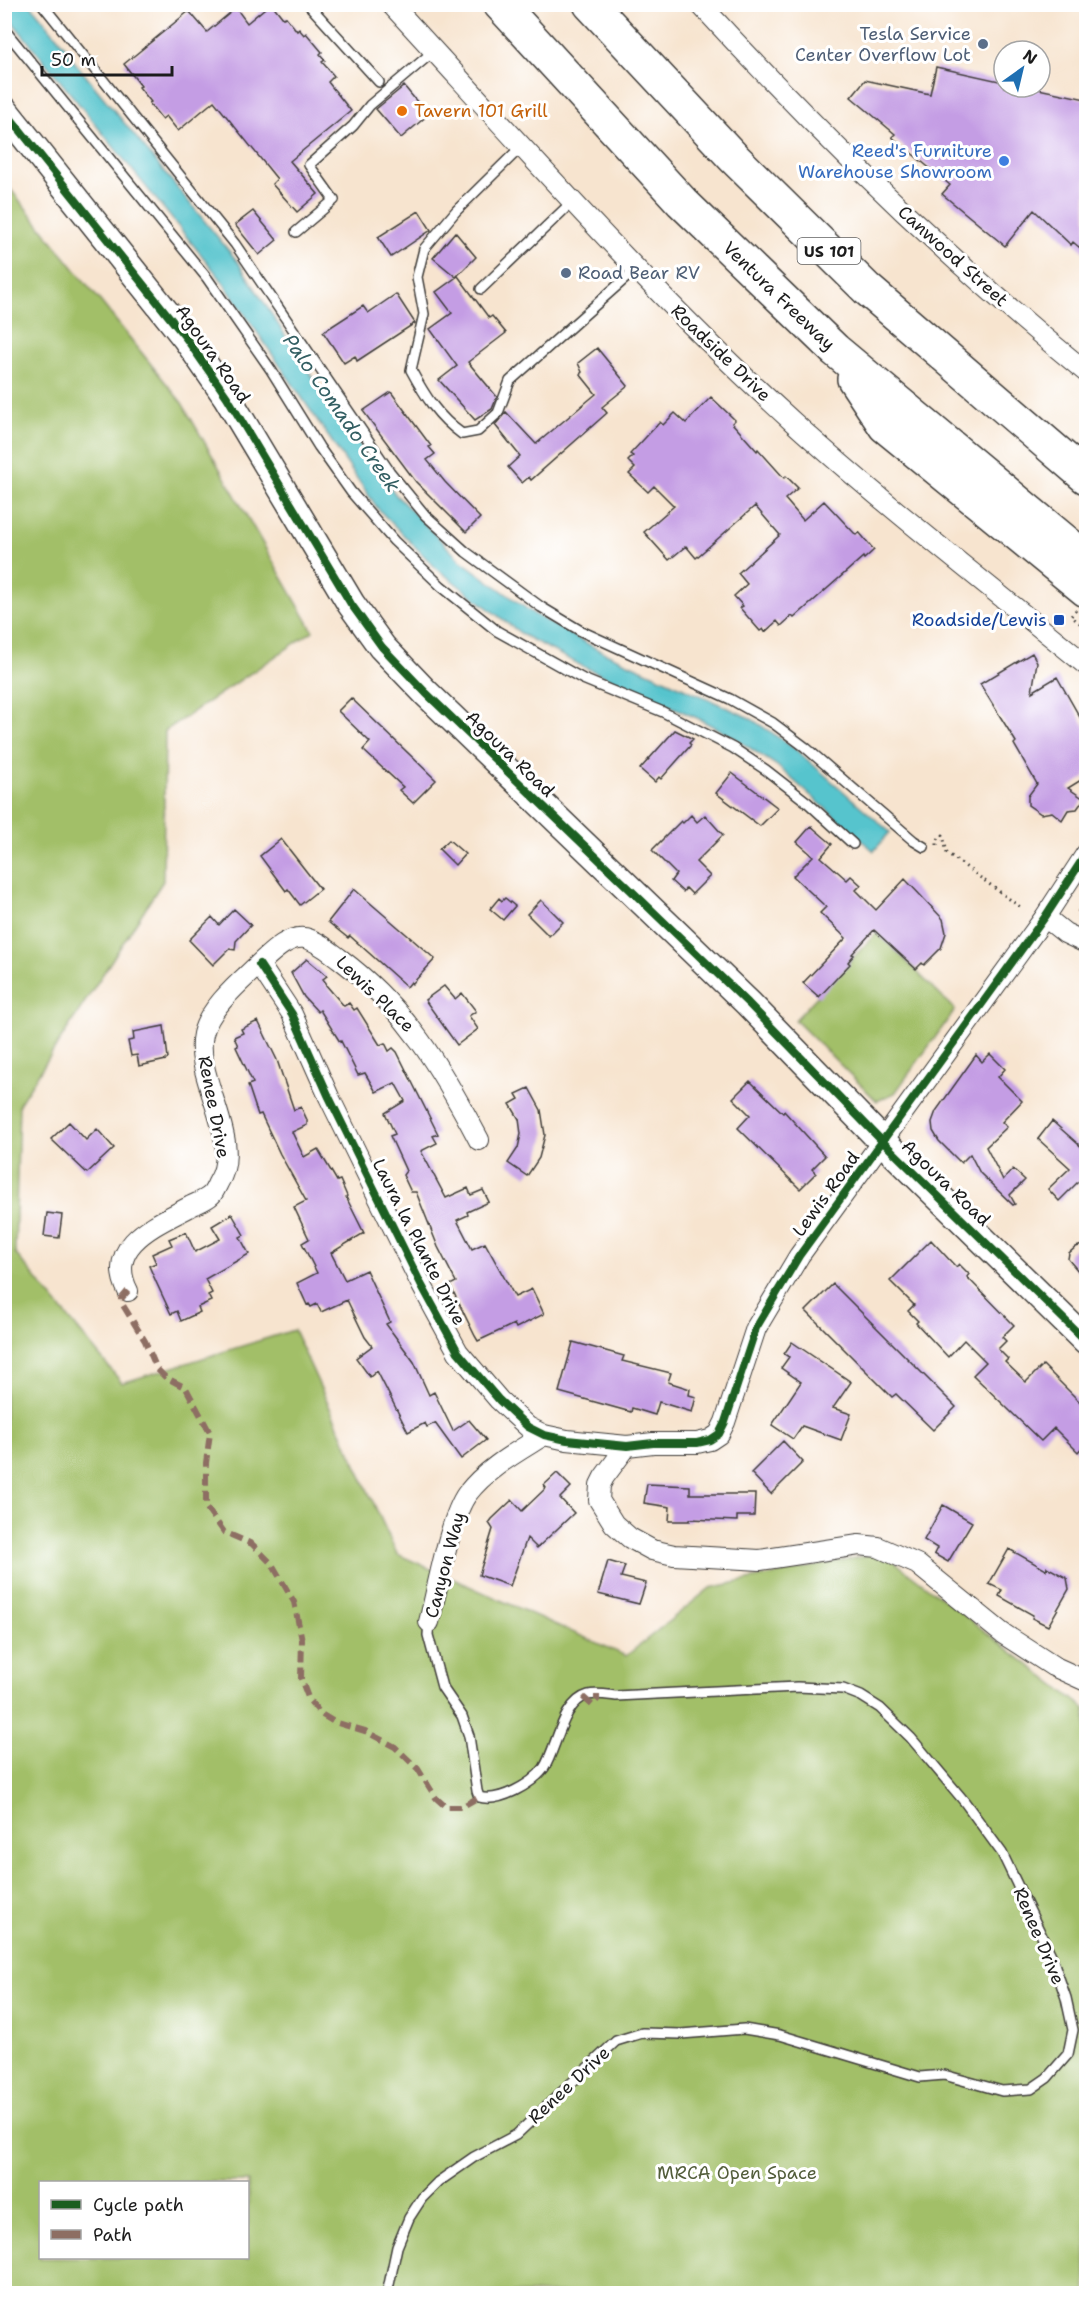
<svg xmlns="http://www.w3.org/2000/svg" width="1091" height="2298" font-family="'Shantell Sans',sans-serif">
<rect width="100%" height="100%" fill="#fff"/>
<filter id="ink" filterUnits="userSpaceOnUse"><feTurbulence type="fractalNoise" baseFrequency=".0167" numOctaves="2"/><feDisplacementMap in="SourceGraphic" scale="12" xChannelSelector="R" yChannelSelector="G"/><feConvolveMatrix kernelMatrix="1 2 1 2 8 2 1 2 1" color-interpolation-filters="sRGB"/></filter>
<filter id="wash" filterUnits="userSpaceOnUse"><feTurbulence type="fractalNoise" baseFrequency=".008" numOctaves="4" result="noise"/><feDisplacementMap in="SourceGraphic" scale="24" xChannelSelector="R" yChannelSelector="G"/><feGaussianBlur stdDeviation="1.35" result="paint"/><feColorMatrix in="noise" values="0 0 0 0 0 0 0 0 0 0 0 0 0 0 0 0 0 1.4 0 .05"/><feComposite in="paint" operator="in"/></filter>
<g filter="url(#wash)">
<rect width="100%" height="100%" fill="#f7e4cf"/>
<path fill="#a2bf67" stroke="#5f6e42" stroke-width="1.5" fill-rule="evenodd" d="M4 181 182 403 313 631 165 731 163 881 19 1104 15 1253 122 1383 294 1330 397 1554 626 1656 710 1588 882 1552 1086 1709V2293H5ZM40 2182H248V2258H40Z
M877 932 955 1010 895 1093 877 1101 795 1020Z"/>
<path fill="#56c4cd" stroke="#397074" stroke-width="1.5" d="M4 5H31L68 50V54L238 262 323 394 396 495 460 560 534 614 597 649 750 718 795 749 890 832 874 851 776 765 733 737 699 719 580 665 523 635 436 568 378 509 220 278 5 13Z"/>
<g id="blocks">
<path fill="#c49de4" d="M270 4H272L283 18 286 17 297 31 299 29 304 35 306 33 322 52 320 54 325 60 322 62 334 76 328 82 351 111 290 161 318 194 297 212 272 184 277 179 214 101 178 131 166 116 162 119 149 103 151 102 139 87 141 86 124 64 189 11 207 32 236 8 247 23Z
M936 67 1004 82V87H1029L1086 99V253L1073 242 1071 245 1034 210 1005 246 942 194 950 185 892 137 895 134 851 97 865 80 930 94Z
M404 86 428 115 401 138 376 109Z
M253 211 277 240 259 255 235 225Z
M419 211 431 230 391 257 378 237Z
M455 232 476 257 456 277 433 258Z
M458 276 489 318 492 316 506 333 468 362 497 397 492 409 475 420 439 380 457 366 430 329 452 313 436 292Z
M396 294 415 323 357 361 355 356 344 363 323 332 363 306 368 313Z
M597 348 628 386 602 407 607 413 531 480 529 477 522 483 508 467 520 456 495 425 506 412 536 444 596 394 580 374 582 372 578 363Z
M391 392 431 446 429 447 435 454 427 460 445 482 480 518 466 532 416 482 363 411Z
M711 397 735 420 732 423 757 451 758 449 784 478 786 476 798 488 785 499 803 520 824 501 856 535 859 532 874 550 864 559 863 557 794 618 792 616 781 626 777 621 765 632 763 629 760 631 740 608 743 606 734 596 747 584 738 573 780 535 755 506 696 558 686 546 669 560 644 532 674 506 654 486 648 492 629 474 635 468 628 461 633 456 630 454 660 422 663 425 675 413 686 423Z
M1032 653 1037 662 1032 692 1057 677 1086 728V777L1068 788 1084 799 1077 809 1068 810 1062 820 1052 812 1041 814 1028 805V796L1037 784 1014 744 1016 742 980 684Z
M351 698 436 780 413 803 399 790 403 787 363 750 370 742 338 711Z
M675 730 693 739 689 743 691 745 661 779 659 777 655 782 640 769Z
M732 773 778 808 760 826 716 793Z
M691 815 697 822 705 815 723 835 696 862 710 876 692 894 686 888 683 892 671 881 676 874 652 850 681 821 683 823Z
M811 826 832 844 821 857 847 880 851 876 861 885 856 890 876 910 905 879 943 919 946 933 941 948 924 965 922 963 916 969 874 930 852 954 854 955 848 962 850 964 819 997 803 983 846 938 820 913 826 907 793 876 813 856 797 842Z
M281 839 320 889 300 905 288 889 286 891 260 856Z
M449 840 465 854 455 865 439 849Z
M354 889 435 959 412 984 411 982 407 987 350 936 348 938 328 922Z
M499 898 502 901 505 898 515 906 503 920 490 909Z
M541 900 563 922 549 936 527 914Z
M234 909 251 925 236 941 235 950 229 949 213 965 189 940 212 917 219 925Z
M307 959 327 976 323 979 326 983 325 984 344 1006 349 1003 354 1010 357 1008 380 1045 385 1043 389 1051 393 1048 397 1052 438 1134 433 1136 437 1143 421 1151 446 1198 468 1188 471 1195 483 1190 489 1202 467 1212 468 1215 457 1220 472 1249 485 1243 515 1297 532 1289 544 1314 516 1328 514 1324 478 1341 475 1336 450 1285 456 1282 438 1247 416 1192H411L403 1175 406 1171 390 1136 395 1134 385 1113 405 1101 395 1083 376 1092 365 1073 358 1075 341 1041 340 1042 320 1010 318 1012 304 997 291 973Z
M444 986 455 999 462 993 476 1011 469 1016 478 1029 457 1045 425 1000Z
M258 1021 277 1060 294 1110 301 1107 307 1120V1125L292 1132 304 1157 318 1149 337 1181 340 1180 347 1196 346 1197 364 1233 331 1253 345 1280 366 1270 390 1322 386 1324 414 1362 429 1395 434 1392 453 1431 469 1420 486 1440 461 1459 435 1423 427 1427 425 1423 408 1432 377 1371 370 1377 356 1358 372 1346 365 1337 347 1300 321 1312 317 1304 311 1307 309 1304 307 1305 297 1283 317 1273 302 1243 309 1239 294 1207 306 1201 280 1154 261 1114 258 1115 248 1085 253 1083 236 1047 238 1046 234 1037 243 1033 241 1029Z
M164 1026 168 1058 166 1060 139 1066 137 1055 131 1056 128 1041 134 1040 133 1032Z
M990 1054 1005 1069 998 1077 1022 1101 1002 1122 1007 1127 986 1147 1003 1180 1013 1169 1025 1180 1010 1195 1015 1204 1013 1205 980 1173 970 1154 961 1163 939 1141 933 1131 932 1122 936 1111 976 1055 982 1062Z
M750 1081 783 1113 784 1111 825 1156 812 1169 816 1173 800 1189 738 1128 750 1115 733 1098Z
M529 1088 541 1110 545 1135 539 1158 527 1176 508 1163 518 1148 521 1134 519 1119 510 1104 519 1099 516 1094Z
M1052 1121 1086 1151V1174L1059 1201 1048 1189 1070 1168 1038 1139Z
M69 1122 86 1140 97 1129 114 1148 87 1173 51 1139Z
M47 1213 62 1215 59 1238 44 1236Z
M232 1214 244 1235 240 1237 249 1254 205 1279 212 1293 208 1295 211 1301 198 1307 200 1312 181 1321 177 1311 171 1314 157 1284 149 1266 156 1263 152 1254 172 1245 169 1239 186 1232 195 1252 220 1239 212 1226Z
M931 1240 956 1267 959 1264 969 1274 967 1277 1014 1325 1002 1337 1006 1341 998 1349 1008 1359 1005 1362 1026 1382 1043 1365 1086 1408V1443L1078 1452 1054 1428 1041 1441 973 1375 986 1362 964 1340 948 1357 916 1323 918 1321 908 1311 914 1305 890 1281Z
M1082 1245 1086 1246V1264L1079 1272 1068 1259 1069 1253 1076 1247Z
M833 1284 956 1407 933 1430 896 1394 892 1397 806 1311Z
M573 1342 624 1356 622 1361 671 1373 668 1382 690 1389 689 1395 696 1397 692 1412 659 1402 655 1415 632 1408 631 1412 559 1392Z
M792 1342 851 1382 833 1408 851 1414 841 1440 802 1426 793 1439 772 1425 801 1382 781 1368 789 1357 784 1354Z
M783 1441 803 1462 771 1494 751 1473Z
M557 1473 571 1487 560 1498 574 1513 537 1548 527 1538 510 1586 479 1575 493 1529 489 1523 492 1519 512 1500 522 1511 546 1488 544 1485Z
M647 1484 690 1486V1494H755L754 1516H737V1521L690 1519V1521H669L670 1507 644 1503Z
M943 1505 972 1522 948 1562 934 1554 937 1548 924 1540Z
M1009 1549 1046 1570 1047 1567 1067 1578 1069 1589 1048 1626 1032 1618 1033 1615 999 1596 1002 1590 989 1584Z
M608 1561 625 1566 621 1577 646 1583 639 1604 598 1594Z"/>
</g>
</g>
<g filter="url(#ink)">
<use href="#blocks" fill-opacity="0" stroke="#3d3a37" stroke-width="1.5"/>
<g fill="none" stroke-linecap="round" stroke-linejoin="round">
<g stroke="#3d3a37" stroke-width="12">
<path id="service" d="M42 4 235 244 390 472 425 515 466 552 541 607 581 631 730 699 773 723 805 747 914 841 924 847
M308 4 379 82
M4 29 207 278 271 370 319 447 351 492 394 541 441 586 497 631 583 679 663 712 733 748 766 770 807 802 853 844
M522 146 456 211 424 249 417 277 424 314 411 370C425 396 438 417 462 434L478 431 498 413 510 381 636 269
M296 232 334 200 309 165 353 126 370 105 434 51
M481 289 573 201
M387 2294 397 2247 409 2218 422 2198 438 2182 474 2157 516 2135 616 2041 642 2033 681 2034 744 2029 780 2035 920 2077 944 2075 1002 2091 1031 2089 1047 2078 1068 2054 1073 2030 1066 1998 1051 1955 1002 1853 964 1801 911 1738 880 1708 861 1696 843 1689 797 1687 616 1696C608 1695 596 1693 588 1695 562 1702 557 1748 544 1768 532 1784 499 1803 479 1797L477 1791 469 1736 462 1716 442 1687 428 1635 429 1622"/>
</g>
<g stroke="#3d3a37" stroke-width="22">
<path id="minor" d="M391 4C522 146 650 292 793 422 887 507 988 585 1086 665
M700 4C820 135 948 260 1086 372
M1045 917 1065 933 1086 943
M259 964 292 1014 329 1097 421 1284 458 1352 499 1400 528 1427 544 1435 567 1440 627 1446 653 1443H697L710 1440 719 1434 725 1422 756 1328 799 1256 1045 917 1086 854
M128 1291C104 1244 158 1224 191 1206 197 1203 206 1200 211 1195 214 1192 216 1187 218 1183 245 1141 193 1079 203 1034 209 1008 240 982 259 964 270 954 288 935 305 938 318 941 329 951 340 959 406 1008 441 1068 479 1140
M627 1446 604 1477 600 1485 599 1500 614 1524 630 1538 652 1550 674 1555 760 1560 859 1545 878 1547 917 1564 1002 1633 1053 1666 1086 1681
M429 1622C437 1591 450 1517 467 1494 487 1468 517 1452 544 1435"/>
</g>
<g stroke="#3d3a37" stroke-width="30">
<path id="secondary" d="M4 110 186 338 227 397 351 604 382 647 426 693 748 1003 883 1142 1086 1341"/>
</g>
<g stroke="#3d3a37" stroke-width="36">
<path id="motorway" d="M500 4 682 202 835 350 1086 559
M590 4 734 158 867 289 1086 477
M854 379 885 426 1086 590"/>
</g>
<path stroke="#3d3a37" stroke-width="3" stroke-dasharray="1.5 4.5" stroke-linecap="butt" d="M1076 610 1071 616 1086 628
M937 845V840L943 835 947 853 1023 909"/>
<use href="#service" stroke="#fff" stroke-width="9"/>
<use href="#minor" stroke="#fff" stroke-width="20"/>
<use href="#secondary" stroke="#fff" stroke-width="27"/>
<use href="#motorway" stroke="#fff" stroke-width="33"/>
<path stroke="#8d6e63" stroke-width="6" stroke-dasharray="12 6" stroke-linecap="butt" d="M1079 913 1086 904
M128 1291 121 1299V1302L145 1341 157 1369 165 1377 186 1388 210 1433 206 1463V1507L224 1532 252 1544 272 1564 294 1602 302 1640 301 1679 309 1700 321 1714 334 1722 365 1731 395 1747 418 1769 436 1798 446 1807H461L479 1797
M583 1697 592 1705 597 1700V1695"/>
<g stroke="#fff" stroke-width="11">
<path id="cycleway" d="M4 110 186 338 227 397 351 604 382 647 426 693 748 1003 883 1142 1086 1341
M259 964 292 1014 329 1097 421 1284 458 1352 499 1400 528 1427 544 1435 567 1440 627 1446 653 1443H697L710 1440 719 1434 725 1422 756 1328 799 1256 1045 917 1086 854"/>
</g>
<use href="#cycleway" stroke="#1b5e20" stroke-width="8"/>
</g>
</g>
<g fill="#5c6f8a" stroke="#fff" stroke-width="2">
<circle cx="983" cy="44" r="6"/>
<circle cx="566" cy="273" r="6"/>
</g>
<circle fill="#e8710a" stroke="#fff" stroke-width="2" cx="402" cy="111" r="6"/>
<circle fill="#3f7fe0" stroke="#fff" stroke-width="2" cx="1004" cy="161" r="6"/>
<rect fill="#1a4fb4" stroke="#fff" stroke-width="2" x="1053" y="614" width="12" height="12" rx="3"/>
<g text-anchor="middle" stroke-width="6" stroke-linejoin="round" paint-order="stroke">
<rect fill="#fff" stroke="#606060" stroke-width="1.5" x="797.5" y="238" width="63" height="26" rx="4.5"/>
<g font-size="16" font-weight="bold" fill="#1c1c1c">
<text x="829" y="257">US 101</text>
</g>
<g font-size="18" fill="#4e5e75" stroke="#fff" text-anchor="end">
<text x="971" y="40">Tesla Service<tspan x="971" dy="21">Center Overflow Lot</tspan></text>
<text x="578" y="279" text-anchor="start">Road Bear RV</text>
</g>
<g font-size="18" fill="#c56008" stroke="#fff" text-anchor="start">
<text x="414" y="117">Tavern 101 Grill</text>
</g>
<g font-size="18" fill="#366cbe" stroke="#fff" text-anchor="end">
<text x="992" y="157">Reed's Furniture<tspan x="992" dy="21">Warehouse Showroom</tspan></text>
</g>
<g font-size="18" fill="#1c1c1c" stroke="#fff">
<text transform="translate(953 256) rotate(42)" y="6">Canwood Street</text>
<text transform="translate(779 296) rotate(44)" y="6">Ventura Freeway</text>
<text transform="translate(721 353) rotate(44)" y="6">Roadside Drive</text>
<text transform="translate(213 354) rotate(55)" y="6">Agoura Road</text>
<text transform="translate(510 754) rotate(44)" y="6">Agoura Road</text>
<text transform="translate(375 994) rotate(44)" y="6">Lewis Place</text>
<text transform="translate(214 1107) rotate(79)" y="6">Renee Drive</text>
<text transform="translate(946 1183) rotate(44)" y="6">Agoura Road</text>
<text transform="translate(826 1194) rotate(-54)" y="6">Lewis Road</text>
<text transform="translate(419 1242) rotate(63)" y="6">Laura la Plante Drive</text>
<text transform="translate(445 1565) rotate(-75)" y="6">Canyon Way</text>
<text transform="translate(1039 1936) rotate(67)" y="6">Renee Drive</text>
<text transform="translate(569 2085) rotate(-43)" y="6">Renee Drive</text>
</g>
<g font-size="18" fill="#164399" stroke="#fff" text-anchor="end">
<text x="1047" y="626">Roadside/Lewis</text>
</g>
<g font-size="18" fill="#525d3a" stroke="#fff">
<text x="737" y="2179">MRCA Open Space</text>
</g>
<g font-size="20" font-style="italic" fill="#335f63" stroke="#fff">
<text transform="translate(342 413) rotate(55)" y="7">Palo Comado Creek</text>
</g>
</g>
<rect width="1091" height="2298" fill="none" stroke="#fff" stroke-width="24"/>
<rect x="39" y="2181" width="210" height="78" fill="#ffffff" stroke="#a4a4a4" stroke-width="1.5"/>
<rect x="51" y="2200" width="30" height="9" fill="#1b5e20" stroke="#a4a4a4" stroke-width="1.5"/>
<text x="93" y="2211" font-size="18" fill="#1c1c1c">Cycle path</text>
<rect x="51" y="2230" width="30" height="9" fill="#8d6e63" stroke="#a4a4a4" stroke-width="1.5"/>
<text x="93" y="2241" font-size="18" fill="#1c1c1c">Path</text>
<g transform="translate(1022 69) rotate(34)"><circle r="28" fill="#ffffff" stroke="#a4a4a4" stroke-width="1.5"/>
<path d="M0-4.5L10 22L0 15L-10 22Z" fill="#1f6fb2"/>
<text y="-9" font-size="16" font-weight="bold" text-anchor="middle" fill="#1c1c1c">N</text>
</g>
<path d="M42 66v9h130v-9" fill="none" stroke="#1c1c1c" stroke-width="3"/>
<text x="51" y="66" font-size="18" fill="#1c1c1c" stroke="#ffffff" stroke-width="4.5" paint-order="stroke">50 m</text>
</svg>
